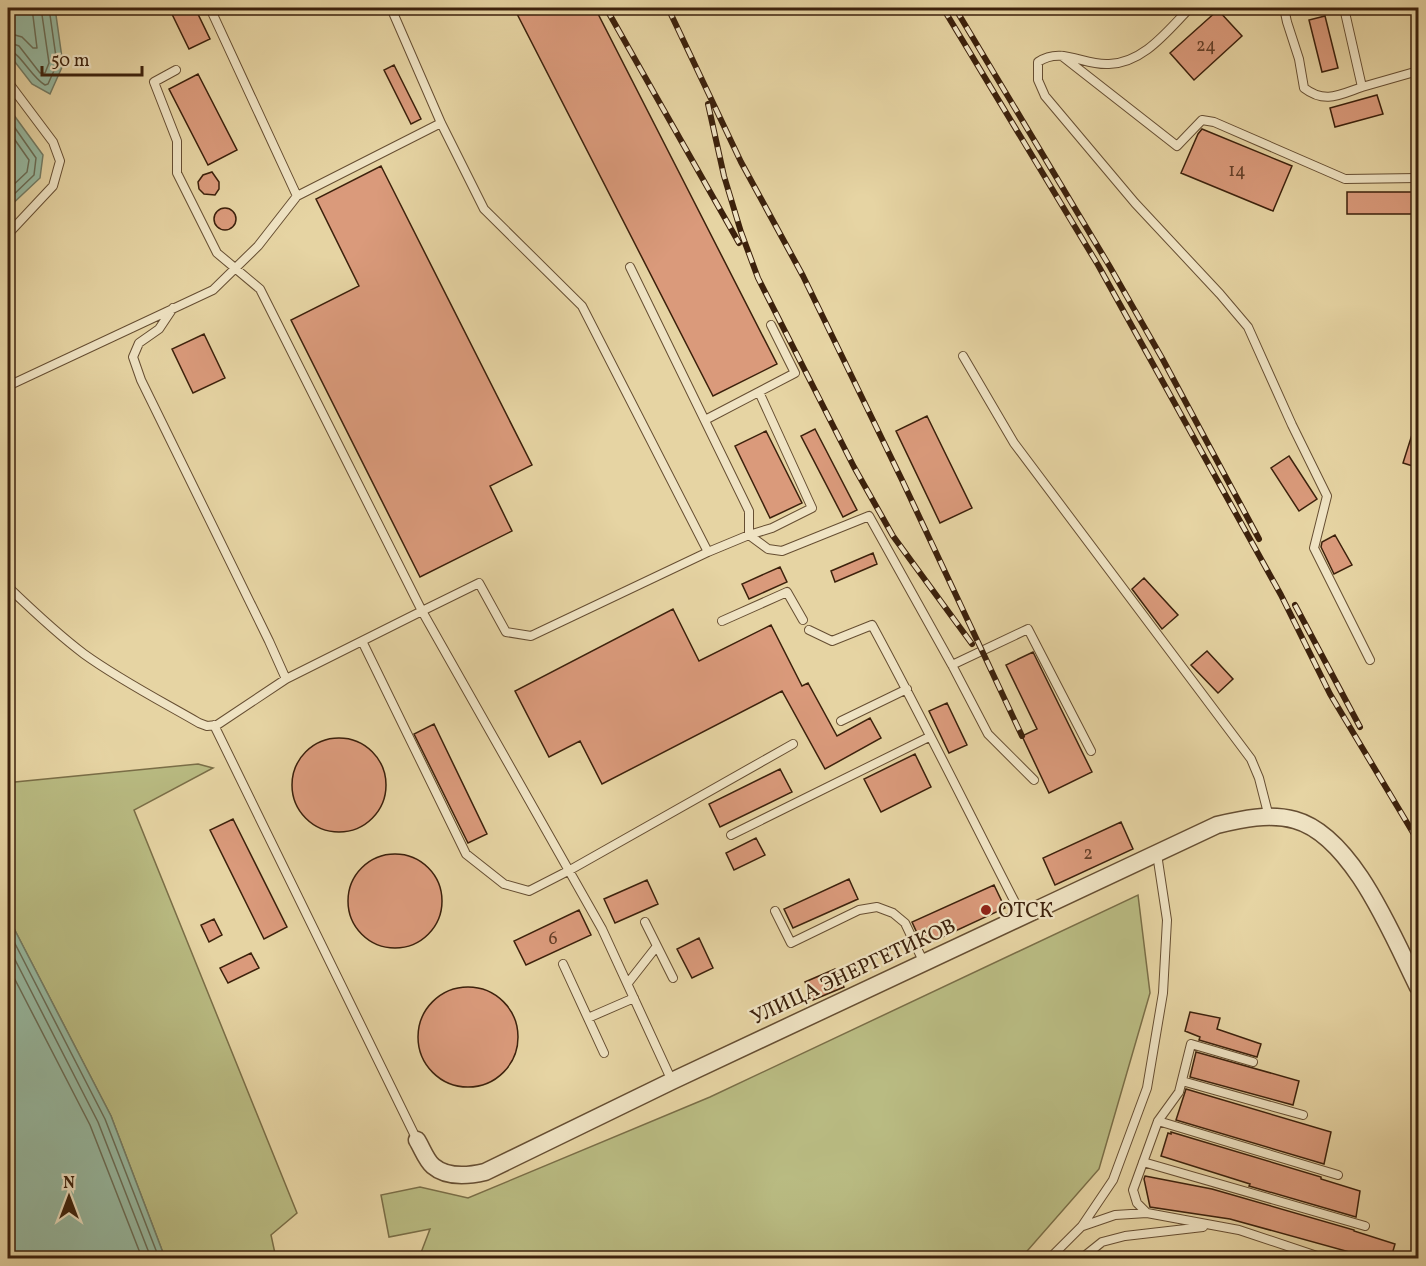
<svg xmlns="http://www.w3.org/2000/svg" width="1426" height="1266" font-family="Vollkorn,serif">
<rect width="100%" height="100%" fill="#e6d4a3"/>
<filter id="stains"><feTurbulence type="fractalNoise" baseFrequency=".00333" numOctaves="4"/><feColorMatrix values="0 0 0 0 .2 0 0 0 0 .09 0 0 0 0 .02 0 0 0 .5 -.17"/></filter>
<radialGradient id="worn" r=".72"><stop offset=".6" stop-color="#630" stop-opacity="0"/><stop offset="1" stop-color="#630" stop-opacity=".3"/></radialGradient>
<path fill="#b9bb82" stroke="#7a6e47" stroke-width="1.5" d="M198 764 213 768 134 810 297 1213 271 1235 276 1258H165L111 1116 8 917V790L15 782Z
M1138 895 1150 993 1099 1169 1021 1258H419L430 1229 389 1237 381 1195 420 1187 468 1198 710 1097Z"/>
<path fill="#97b9a1" stroke="#737c65" stroke-width="1.5" d="M8 8H55L63 65 50 94 32 84 8 53Z
M8 107 43 155 40 178 8 208Z
M8 917 111 1116 165 1258H8Z"/>
<g fill="none" stroke-linecap="round" stroke-linejoin="round">
<path stroke="#6a6d56" stroke-width="1.5" d="M8 33 22 37 33 48H37L32 8
M8 42 19 46 40 73H45L49 63 41 8
M8 50C20 52 31 77 45 85L48 84 57 64 49 8
M8 118 36 158 34 175 8 200
M8 130 29 160 27 172 8 190
M8 930 105 1119 159 1258
M8 946 98 1122 151 1258
M8 966 90 1125 142 1258"/>
</g>
<path fill="#da9a7b" stroke="#3c210c" stroke-width="1.5" d="M169 8H195L210 39 189 49Z
M514 8H595L777 364 713 396Z
M1218 10 1242 36 1194 80 1170 53Z
M1325 16 1338 68 1322 72 1309 20Z
M394 65 421 119 411 124 384 70Z
M198 74 237 150 208 165 169 89Z
M1377 95 1383 114 1335 127 1330 108Z
M1202 129 1292 166 1273 211 1181 173 1198 134Z
M381 166 532 465 490 486 512 531 420 577 291 320 359 286 316 199Z
M212 172 219 182V189L215 195 204 194 199 189 198 182 203 175Z
M1347 192H1419V214H1347Z
M214 219a11 11 0 1 1 22 0a11 11 0 1 1-22 0Z
M204 334 225 378 193 393 172 349Z
M927 416 972 508 940 523 896 431Z
M1416 422 1419 423V468L1403 463Z
M815 429 857 510 843 517 801 436Z
M766 431 802 503 770 518 735 446Z
M1289 456 1317 499 1299 511 1271 468Z
M1335 535 1352 565 1334 574 1321 547 1322 542Z
M873 553 877 564 835 582 831 571Z
M780 567 787 582 749 599 742 584Z
M1144 578 1178 615 1162 629 1132 589Z
M673 609 699 661 771 625 802 686 808 683 837 736 870 718 881 738 825 769 782 691 602 784 580 741 549 757 515 691Z
M1207 651 1233 679 1218 693 1191 665Z
M1033 652 1092 772 1049 793 1022 736 1037 729 1006 665Z
M947 703 967 745 949 753 929 711Z
M434 724 487 834 468 843 414 734Z
M292 785a47 47 0 1 1 94 0a47 47 0 1 1-94 0Z
M915 754 931 787 881 812 864 779Z
M780 769 792 792 720 827 709 804Z
M233 819 287 927 264 939 210 830Z
M1121 822 1133 849 1055 885 1043 858Z
M756 838 765 855 734 870 726 853Z
M348 901a47 47 0 1 1 94 0a47 47 0 1 1-94 0Z
M849 879 858 899 793 928 784 909Z
M647 880 658 904 615 923 604 899Z
M994 885 1005 908 923 946 912 922Z
M579 910 591 935 526 965 514 941Z
M214 919 222 935 209 942 201 925Z
M699 938 713 968 692 978 677 949Z
M251 953 259 968 228 983 220 968Z
M835 969 844 987 813 1000 805 982Z
M418 1037a50 50 0 1 1 100 0a50 50 0 1 1-100 0Z
M1190 1012 1220 1018 1217 1029 1261 1044 1257 1057 1199 1040 1200 1037 1185 1031Z
M1196 1052 1299 1081 1293 1105 1190 1077Z
M1186 1089 1331 1132 1324 1164 1176 1120Z
M1171 1132 1321 1177V1179L1360 1191 1356 1217 1249 1186 1250 1184 1161 1156 1168 1133 1171 1134Z
M1145 1176 1212 1189 1354 1230V1231L1395 1244 1391 1258H1371L1230 1219 1150 1207 1144 1179Z"/>
<g fill="none" stroke-linecap="round" stroke-linejoin="round">
<g stroke="#664e32" stroke-width="10">
<path id="service" d="M210 8 297 196
M391 8 441 123 484 209 582 306 708 552
M1190 8C1168 30 1144 63 1109 64 1084 66 1062 46 1038 62V80L1045 96 1135 203 1220 294 1248 327 1292 425 1327 496 1314 548 1370 660
M1284 8 1287 22 1299 59 1304 88C1325 104 1339 95 1362 87
M1344 8 1362 87 1418 71
M1062 56 1177 146 1202 120 1214 122 1345 179 1418 178
M176 70 154 82 177 141V173L217 253 260 289 422 611 479 583 506 632 531 636 708 552 749 535 768 549 782 551 869 516 952 665 988 734 1034 780
M8 82 53 142 60 161 53 186 8 234
M630 267 749 511V535L772 528 812 508 759 392
M173 308 159 329 139 343 133 357 141 380 269 641 286 679
M963 356 1014 443 1251 759 1259 778 1269 817
M8 386 213 290 258 246 297 196 441 123
M705 420 795 373 771 325
M8 587C32 610 57 634 84 654 120 680 161 701 199 723L207 726 217 725 286 679 422 611 602 929 672 1081
M722 621 787 592 803 620
M809 630 832 641 872 625C924 721 972 819 1022 916
M362 641 466 854 504 884 529 891 570 870 793 744
M952 665 1028 629 1091 751
M841 721 907 689
M214 725 417 1140
M731 835 929 737
M775 911 791 943 859 910 877 907 893 913 905 923 924 963
M657 946 673 978
M563 964 604 1053
M628 983 657 946 645 922
M588 1018 634 998
M1182 1081 1303 1115
M1158 1121 1338 1175
M1143 1162 1365 1226
M1147 1213 1137 1203 1133 1190 1158 1121 1179 1092 1191 1044 1253 1062
M1083 1226 1115 1215 1147 1213 1239 1230 1323 1258
M1050 1258 1082 1226 1113 1180 1147 1088 1163 993 1167 920 1157 854
M1082 1258 1102 1242 1125 1236 1203 1227"/>
</g>
<g stroke="#664e32" stroke-width="19">
<path id="minor" d="M417 1140C422 1148 426 1160 433 1166 447 1178 468 1176 485 1172L672 1081 1217 825C1242 819 1269 813 1295 820 1353 836 1393 937 1418 987"/>
</g>
<use href="#service" stroke="#efe3c3" stroke-width="8"/>
<use href="#minor" stroke="#efe3c3" stroke-width="16"/>
<g stroke="#3c210c" stroke-width="6">
<path id="rail" d="M606 8 739 243
M668 8 741 162 803 276 902 480 1022 736
M943 8 1098 265 1281 595 1330 694 1418 841
M955 8 1110 267 1162 358 1259 539
M708 104 724 176 741 232 758 278 854 467 893 536 972 644
M1295 605 1360 727"/>
</g>
<use href="#rail" stroke="#efe3c3" stroke-width="4" stroke-dasharray="11" stroke-linecap="butt"/>
</g>
<circle fill="#8f2418" stroke="#efe3c3" stroke-width="2" cx="986" cy="910" r="6"/>
<g text-anchor="middle" stroke-width="4.5" stroke-linejoin="round" paint-order="stroke">
<g font-size="18" fill="#643f28">
<text x="1206" y="51">24</text>
<text x="1237" y="176">14</text>
<text x="1088" y="859">2</text>
<text x="553" y="944">6</text>
</g>
<g font-size="21" fill="#3c210c" stroke="#efe3c3" text-anchor="start">
<text x="998" y="917">ОТСК</text>
</g>
<g font-size="21" fill="#3c210c" stroke="#efe3c3">
<text transform="translate(853 971) rotate(-25)" y="7">УЛИЦА ЭНЕРГЕТИКОВ</text>
</g>
</g>
<rect width="1426" height="1266" fill="none" stroke="#e6d4a3" stroke-width="30"/>
<rect x="9" y="9" width="1408" height="1248" fill="none" stroke="#3c210c" stroke-width="3"/>
<rect x="15" y="15" width="1396" height="1236" fill="none" stroke="#3c210c" stroke-width="1.5"/>
<g transform="translate(69 1197)" stroke="#efe3c3" stroke-width="4.5" paint-order="stroke">
<path d="M0-4.5L10 22L0 15L-10 22Z" fill="#3c210c"/>
<text y="-9" font-size="16" font-weight="bold" text-anchor="middle" fill="#3c210c">N</text>
</g>
<path d="M42 66v9h100v-9" fill="none" stroke="#3c210c" stroke-width="3"/>
<text x="51" y="66" font-size="18" fill="#3c210c" stroke="#efe3c3" stroke-width="4.5" paint-order="stroke">50 m</text>
<rect width="100%" height="100%" filter="url(#stains)"/>
<rect width="100%" height="100%" fill="url(#worn)"/>
</svg>
